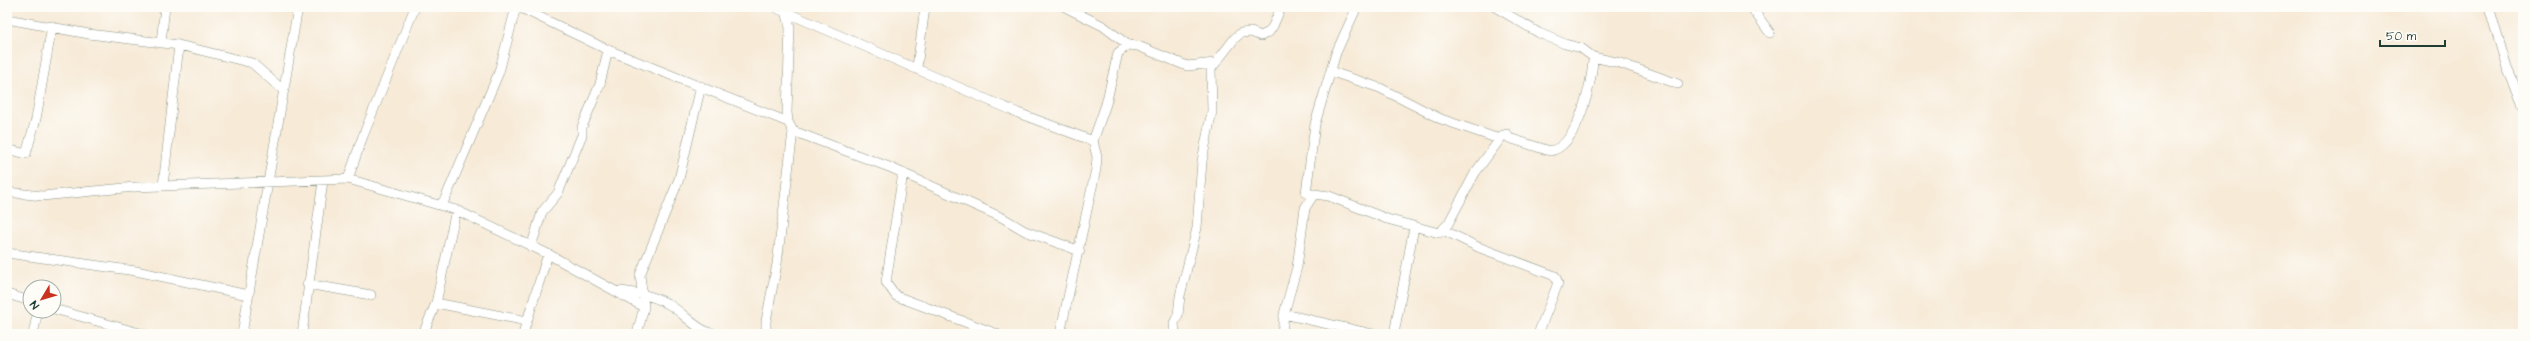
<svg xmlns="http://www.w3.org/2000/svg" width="2530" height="341" font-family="'Architects Daughter',sans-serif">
<rect width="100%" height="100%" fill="#fdfcf7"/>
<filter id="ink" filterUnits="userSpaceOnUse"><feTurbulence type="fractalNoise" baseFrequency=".025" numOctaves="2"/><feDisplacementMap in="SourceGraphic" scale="8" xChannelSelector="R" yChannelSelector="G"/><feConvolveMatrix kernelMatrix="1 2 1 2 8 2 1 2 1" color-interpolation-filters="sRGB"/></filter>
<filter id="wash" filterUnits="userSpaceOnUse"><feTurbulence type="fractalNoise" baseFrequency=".012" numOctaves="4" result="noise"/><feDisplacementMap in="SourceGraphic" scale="16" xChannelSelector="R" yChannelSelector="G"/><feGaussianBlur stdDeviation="0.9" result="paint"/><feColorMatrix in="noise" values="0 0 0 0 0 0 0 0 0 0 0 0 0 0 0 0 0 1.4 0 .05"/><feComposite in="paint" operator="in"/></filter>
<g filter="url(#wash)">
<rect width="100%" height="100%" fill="#f7ead7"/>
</g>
<g filter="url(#ink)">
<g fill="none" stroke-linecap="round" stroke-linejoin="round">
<g stroke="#8b9486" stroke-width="10">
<path id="minor" d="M519 7 608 50 788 122
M774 7 1018 113 1093 141
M1065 7 1103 26 1128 45
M1495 7 1539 33 1565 44 1581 48 1593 57 1620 63 1678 84
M1751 7 1770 33
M2489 7 2507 68 2523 104
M7 19 89 34 179 45 252 63 284 91
M161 42 165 7
M917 67 925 7
M1332 72 1380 88 1441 119 1499 139
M793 131 889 167 1003 218 1025 231 1080 251
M7 149 26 154 36 119 52 26
M903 173 886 282 896 296 997 334
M348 179 363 136 415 7
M163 186 179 45
M7 192 42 196 135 187 348 179 456 210 548 254 644 307
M1314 194 1306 193 1315 124 1336 53 1355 11
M440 205 445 199 499 72 516 7
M1443 230 1478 247 1555 276 1558 283 1538 334
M531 247 542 212 558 193 582 135V127L600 84 608 50
M7 253 136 271 248 295
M307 284 371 295
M620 291C638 293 657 296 673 307 686 316 698 331 715 334
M7 294 30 301
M436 303 456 210
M54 309 143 334
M1284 314 1372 334
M33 334 38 311
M242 334 298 7
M302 334 323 181
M423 334 436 303 527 321
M523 334 548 254
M637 334 644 307 640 275 679 179 701 86
M766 334V321L777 264 793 131 788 122 787 112 790 28 786 10
M1060 334 1096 169 1097 157 1093 141 1106 104 1118 53 1128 45 1138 46 1187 66 1215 63
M1175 334 1174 323 1178 315 1180 296 1197 228 1202 161 1212 111 1211 69 1235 38 1241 33 1251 32 1261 36 1269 32 1273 26 1281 7
M1282 334 1284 314 1297 267 1305 208 1314 194 1329 196 1387 219 1439 233 1448 224 1475 173 1503 135 1507 134 1509 138 1550 151C1578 147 1593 80 1593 57
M1394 334 1414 227"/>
</g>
<use href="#minor" stroke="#fff" stroke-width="9"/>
</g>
</g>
<rect width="2530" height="341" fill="none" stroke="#fdfcf7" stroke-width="24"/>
<g transform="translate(42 299) rotate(232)"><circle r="19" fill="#fdfcf7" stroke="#a4b0a9"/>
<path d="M0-3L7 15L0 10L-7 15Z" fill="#c8321e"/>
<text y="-6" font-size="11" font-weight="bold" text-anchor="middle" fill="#1f3d34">N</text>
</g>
<path d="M2380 40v6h65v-6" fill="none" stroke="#1f3d34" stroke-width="2"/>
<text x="2386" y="40" font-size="12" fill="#1f3d34" stroke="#fdfcf7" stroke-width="3" paint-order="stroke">50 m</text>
</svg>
